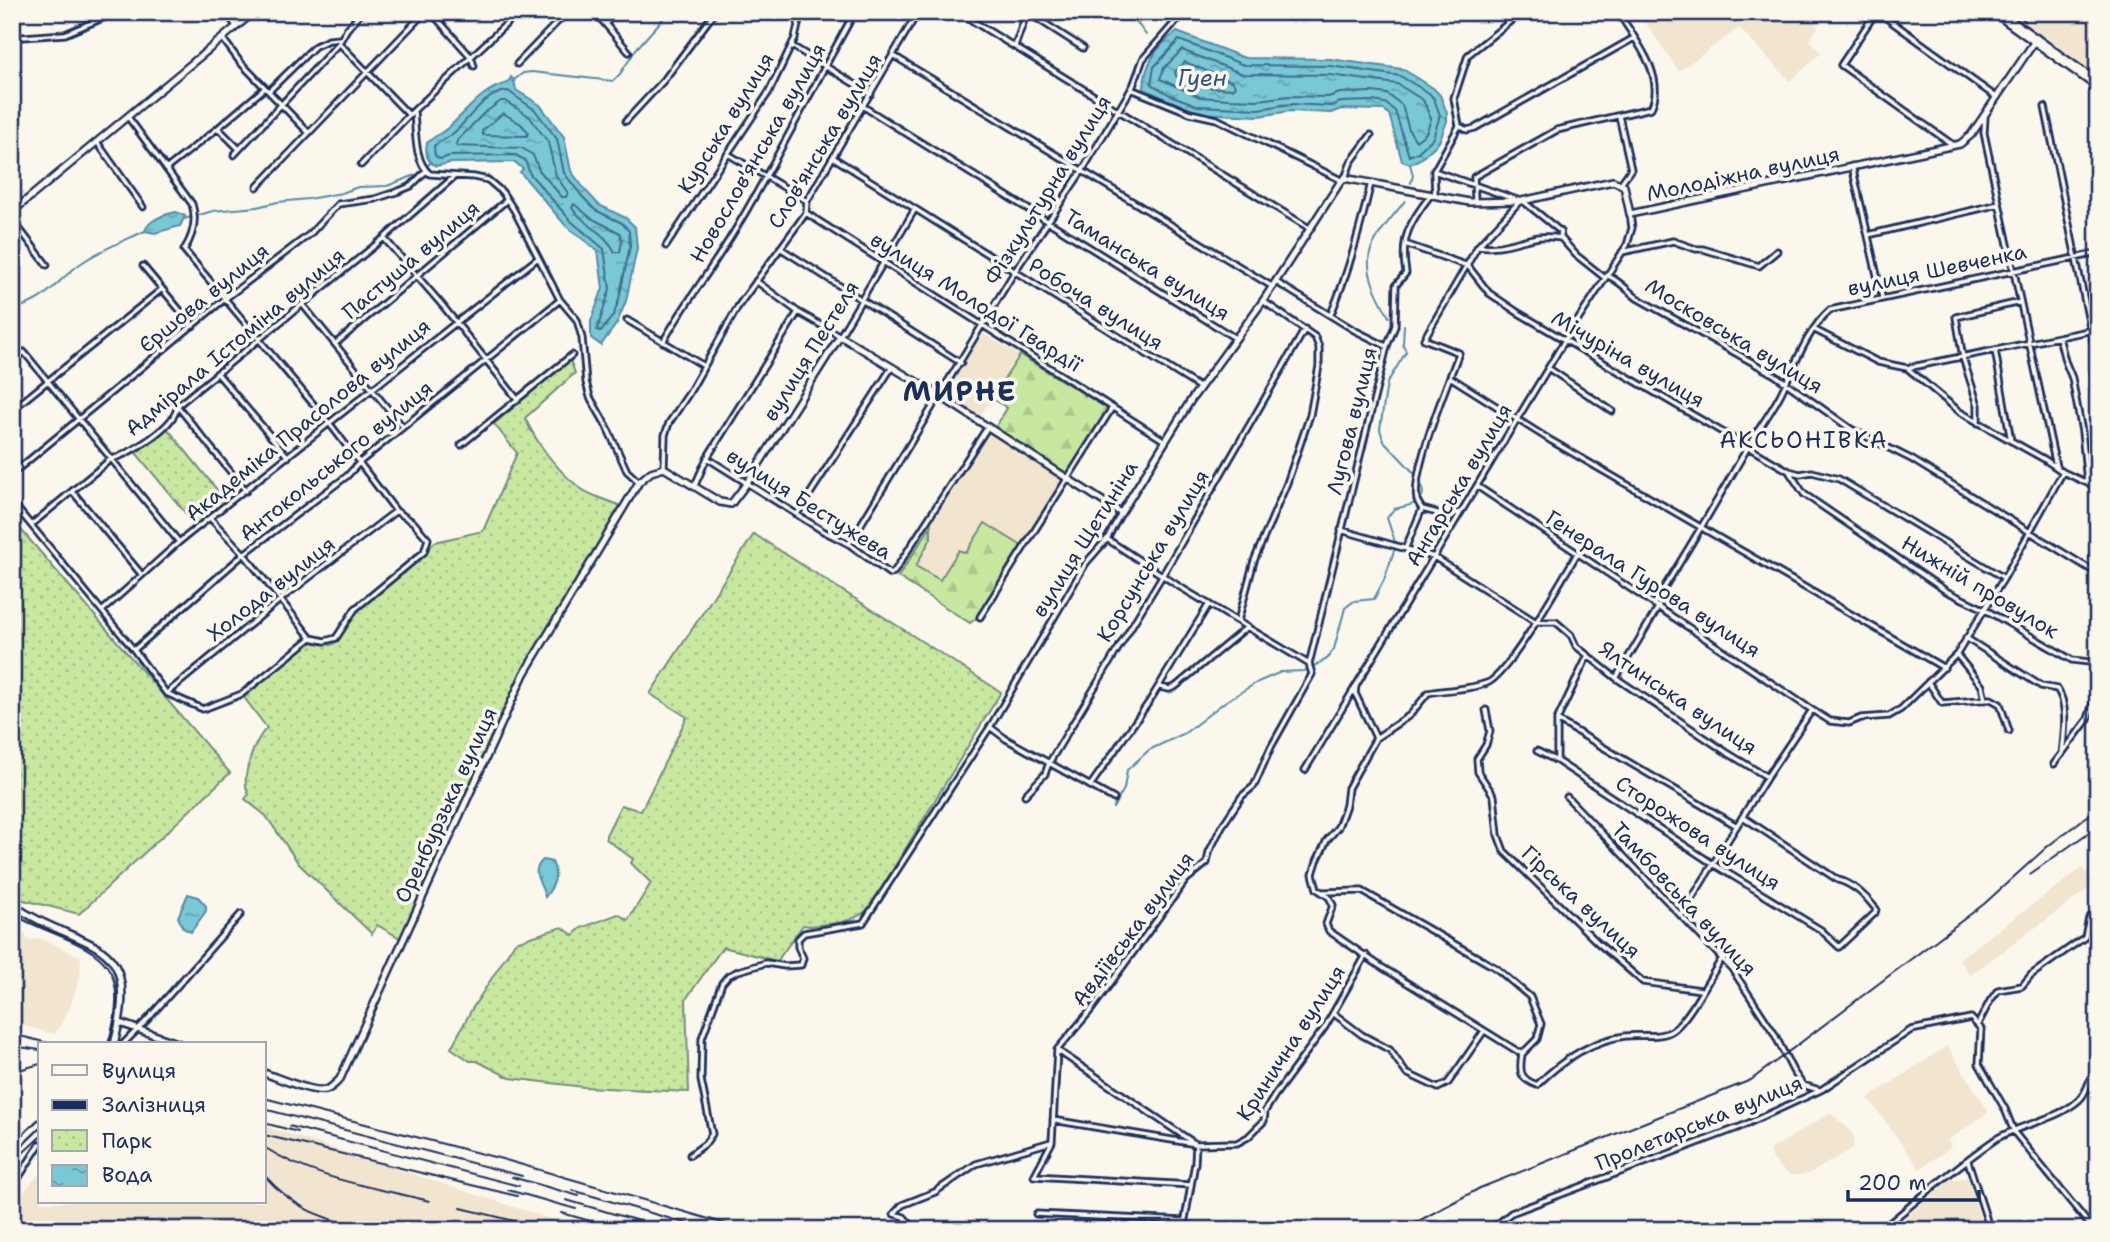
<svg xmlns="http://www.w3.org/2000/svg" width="2110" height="1242" font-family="'Shantell Sans',sans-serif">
<defs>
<pattern id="forest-firs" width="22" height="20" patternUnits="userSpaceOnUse" patternTransform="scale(1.75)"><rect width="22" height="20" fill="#c8e8a0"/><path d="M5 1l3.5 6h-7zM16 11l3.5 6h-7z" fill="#abc78c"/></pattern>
<pattern id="park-dots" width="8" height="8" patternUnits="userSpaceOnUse" patternTransform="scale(1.75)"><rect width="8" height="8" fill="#c8e8a0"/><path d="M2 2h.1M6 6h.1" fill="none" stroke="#abc78c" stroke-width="1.8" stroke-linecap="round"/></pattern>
<pattern id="water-ripples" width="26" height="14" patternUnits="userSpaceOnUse" patternTransform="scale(1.75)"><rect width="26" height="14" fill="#79c8d6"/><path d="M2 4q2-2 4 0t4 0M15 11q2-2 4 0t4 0" fill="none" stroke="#62a3b1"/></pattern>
</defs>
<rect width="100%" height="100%" fill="#fbf7ec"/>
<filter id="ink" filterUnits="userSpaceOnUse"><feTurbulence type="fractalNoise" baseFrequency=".0143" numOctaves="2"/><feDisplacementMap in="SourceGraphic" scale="14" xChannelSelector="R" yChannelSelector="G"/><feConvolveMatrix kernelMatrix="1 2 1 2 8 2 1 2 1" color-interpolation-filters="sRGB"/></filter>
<g filter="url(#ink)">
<path fill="#f2e5d0" d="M1638 12H1804L1818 27 1810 40 1821 53 1790 81 1739 28 1679 71Z
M2005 12H2098V78L2045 40Z
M982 333 1020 355 979 418 944 395Z
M988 432 1065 480 978 617 970 623 895 574Z
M2098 864V882L1970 975 1959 959 2082 868 2086 873Z
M12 925 24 933 29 941 40 938 81 957 80 977 69 1010 55 1034 12 1023Z
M1947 1046 1989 1112 1948 1140 1951 1147 1920 1169 1868 1098Z
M1830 1113 1849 1129 1854 1138 1853 1148 1809 1174 1791 1175 1784 1171 1774 1161 1769 1150Z
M264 1126 585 1230H12V1205L40 1173V1202H264Z
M1968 1177 1983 1230H1910L1906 1217 1950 1180Z"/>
<path fill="url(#forest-firs)" stroke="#728c7f" stroke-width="2" d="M1020 355 1108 409 1067 476 994 430 1007 408 992 398Z
M985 523 1022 546 978 617 970 623 898 577 931 526V538L916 566 940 580 959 550 966 553Z"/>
<path fill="url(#park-dots)" stroke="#728c7f" stroke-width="2" d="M570 360 575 373 525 418C537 444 557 470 580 488 592 497 608 500 621 506L521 673 400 938 377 925 372 934 299 864 266 816 245 799 249 794C239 780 255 738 267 728L243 696 310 642 331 645 338 641 354 614 435 542 483 531 517 453 494 424Z
M167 428 227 502 197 527 136 453Z
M17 525 230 773 79 914 20 899 12 891V529Z
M754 534 1001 692 870 907C854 924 832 923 809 926L803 925 777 961 723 947 686 999 689 1092 584 1087 510 1078 477 1061H470L451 1048 472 1009 515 942 562 927 573 935 581 928 618 914 628 920 651 883 631 863 633 859 606 839V835L621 805 641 811 687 717 650 694Z"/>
<path fill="url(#water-ripples)" stroke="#538ba6" stroke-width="2" d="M1177 32 1245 58 1330 59 1402 69 1416 77 1433 88 1440 95 1447 113V121L1439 142 1422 158 1410 164 1402 161 1389 114 1384 110 1341 109 1331 113 1290 111 1259 116 1197 113 1144 89C1144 65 1157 45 1177 32Z
M511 77 514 80 516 90 540 105 564 137 571 171 586 191 599 205 626 218 635 227 637 248 626 301 617 323 601 345 591 338V321L603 288 598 251 566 226 520 172 523 169 515 162 450 163 436 166C427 162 425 153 427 143 434 136 443 133 450 126 469 109 482 89 508 83Z
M176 212 185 216 180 226 155 233 145 231C148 220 165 214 176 212Z
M543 860 552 862C559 875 554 886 545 897 542 883 529 872 543 860Z
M188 894 198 897 206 906V911L191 932 183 928 178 917Z"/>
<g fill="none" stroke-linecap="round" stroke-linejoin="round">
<path stroke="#416c8e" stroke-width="2" d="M1179 40 1244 65 1330 66 1400 76 1429 93 1434 99 1440 115 1433 138 1418 152 1409 156 1395 111 1385 103 1373 101 1341 102 1330 106 1290 104 1259 109 1199 106 1170 95 1151 84 1154 67Z
M1182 50 1243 74 1330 75 1397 84 1423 100 1431 119 1426 133 1416 141 1409 130 1402 105 1387 94 1373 92 1340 93 1328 97 1289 96 1258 100 1228 99 1200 97 1160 79 1164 68Z
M1185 62 1233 82 1235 87 1232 89 1202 87 1176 76 1175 72Z
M508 91 535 110 557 139 564 173 581 195 595 210 622 223 629 231 630 246 619 299 614 314 601 332 597 330 610 289 604 249 571 221 530 174 525 160 515 155 450 156 440 159 435 156 434 146C442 140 451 136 458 129 472 114 486 93 508 91Z
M501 101H505L529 116 548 142 556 176 568 193 566 197H562L539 170 533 155 522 148 456 146 457 141 483 114Z
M503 113 521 124 528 132 527 136 483 135 482 131Z
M574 204 591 218 620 233 622 240 620 252H615C606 233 584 225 572 208Z"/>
<path stroke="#538ba6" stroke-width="2" d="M1129 12 1146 35
M514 80 523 73 532 72 613 81 620 74 637 48 669 12
M1410 164 1413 175 1411 183
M199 215 213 211 257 207 278 202 308 199 342 193 358 187 387 186 421 173 431 162
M184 219 191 217
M12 309C47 302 54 283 80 264 99 250 124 241 145 231
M1389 317C1380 300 1367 278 1369 258 1370 241 1394 215 1405 201
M1404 325 1403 344 1406 352 1387 383 1380 429 1383 440 1416 475
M1113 808 1124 789 1127 770 1149 750 1185 733 1226 701 1258 682 1281 672 1304 671 1327 659 1334 649 1345 608 1354 601 1374 599 1384 580 1396 545 1387 518 1394 509C1412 504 1430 505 1420 480"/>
<g stroke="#1b2f5e" stroke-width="9">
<path id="street" d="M226 12 236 26
M431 12 471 57 474 66
M595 12 629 52
M958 12 1309 228
M1876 12 1841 65 1953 145
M1878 12 1996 97
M606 23 617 12
M23 37 65 34 117 12
M223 39 240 62 309 133
M339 43 409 115
M792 46 871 94
M1015 46 1027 12 1083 48
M894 56 1273 287
M517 64 567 12
M1131 89 1190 113 1217 119 1341 180
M269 91 315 46 329 40 340 39
M864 107 1235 338
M2045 107 2098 366
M414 112C416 131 414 162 430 174L474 177 488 180 502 192 514 210 560 300 577 320 582 338 586 382 590 397 606 425 627 471 639 482
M1619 116 1631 169 1621 183
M128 117 192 204C197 220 193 236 184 250L330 424 396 511 413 522 428 539 424 552 355 609 336 638 325 641 311 638 242 694 203 709 166 693
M1985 117 1984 133 1996 189 2056 466
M626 121 664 80 715 12
M1459 126 1467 130 1475 128 1634 38
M1459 126 1454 98 1468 55 1522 12
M218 128 239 149
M97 142 143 207
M728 154 807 201
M234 155 339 43 347 29 362 12
M834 158 1199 387
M361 165 409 115 519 12
M1852 166 1882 297
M166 169 218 128 265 88
M1434 171 1520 201 1478 246 1424 339 1459 353C1448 382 1411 472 1417 500 1417 501 1422 509 1422 509L1445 515 1461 512
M1345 178 1351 162 1371 135
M257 187 425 12
M1435 195 1434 171 1459 126
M1475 201 1474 177 1557 130 1651 108C1667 77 1634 38 1618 12
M1523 201 1560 231 1561 238
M806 213 1165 441
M12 219 47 265
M1868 235 1999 204
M384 238 443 306 518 400
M1405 244 1468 266
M666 246 769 92 795 38 801 12
M1478 246C1504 249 1515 241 1539 237 1546 236 1554 237 1561 238L1576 255 1605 278
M780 248 961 363
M1622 252 1673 241 1696 249H1703L1759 266 1777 251
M143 266 193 326
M1468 266 1489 293 1517 312 1789 471 1800 474 1812 472 1839 479 2004 578
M1608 276C1620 281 1627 290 1637 298L1775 375 1851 429 1911 459 2098 574
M756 281 798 312 840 336 915 209
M1276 282 1354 330 1386 346
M302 304 403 427
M1331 314C1349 271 1360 228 1371 183
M627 320 704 366
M1815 330 1878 362 1907 368 2098 329
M2059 337 2065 361 2072 378 2082 432 2087 482
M663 342C687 300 717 262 741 220 781 152 816 81 855 12
M335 344 507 200
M1995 350 2011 441
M12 361 24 352 179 542
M1548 368 1612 411
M1907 368 1960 412 2044 459 2063 472 2098 488
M217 373 288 457
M1450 377 1550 440 1944 668
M179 408 246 491
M12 410 162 289
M1978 423V405L1963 358 1956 317 2020 302
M461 445 572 355
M707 458 823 531 849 544 890 574 894 572 987 428
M664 468 665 435 669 423 689 393 739 305 806 213 807 201 918 12
M1790 473 1804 494 1946 591 1984 609 2072 660 2098 663
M12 474 226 298 310 234 338 204 375 199 399 191 411 186 426 171
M695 485 707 458 798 312
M1477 486 1812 710 1830 721 1849 723 1861 718 1889 716 1901 709 1957 654 2004 578 2063 472
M72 491 142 575
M12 502 134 650 166 693
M797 514 892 367
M211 519 244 554 311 638
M31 525 111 459C129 455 177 425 177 406L384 238 455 176
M1341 530 1434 557 1536 622H1556L1571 635 1576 646 1616 678 1726 752 1767 777
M1107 539 1180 587 1309 664 1312 674 1271 747 1254 786 1242 796 1222 826 1209 852 1207 863 1186 880 1091 1010 1057 1050 1052 1142 1034 1176 1191 1185
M849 544 1015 271 1082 171 1133 86 1143 59 1177 20 1193 12
M1406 547 1422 509
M1654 603C1688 552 1717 500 1748 447 1759 427 1775 408 1784 387 1796 362 1809 328 1830 310L2098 253
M102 611 179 542 538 258
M980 617 1112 408
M1238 621 1254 561 1287 483 1310 415 1319 366V347L1315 337 1263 301
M1966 638 2041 686 2057 689C2069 705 2064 735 2062 754
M134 650 244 554 347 476 360 462 560 300
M1957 655 1982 686 1985 700
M1309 664 1387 346 1395 326 1396 285 1406 273C1400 239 1409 223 1430 196
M1616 678 1659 606
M1928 682 1942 703 1991 699 2000 704 2009 731
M1356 686 1355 693 1376 738 1348 788 1346 805 1338 827 1327 840 1317 861 1313 874 1317 889 1329 897 1333 905 1326 924 1329 931 1380 966 1522 1054
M1160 687 1169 689 1175 687 1247 627
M167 693 281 599 396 511
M1486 710 1490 731 1486 745 1477 759 1478 772 1494 796 1498 835 1504 851 1597 942 1643 982 1701 990
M1557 720 1737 826
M990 727 1006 739 1114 799
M1376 738 1410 715 1428 693C1448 689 1469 690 1487 683 1508 676 1563 577 1577 554
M1537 751 1557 761 1713 864 1821 930 1839 947 1875 913 1876 909C1867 897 1852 883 1838 880L1743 817
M1557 761V720L1588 655
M2054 764 2088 719 2098 687
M1305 770 1565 340 1627 245 1632 228 1630 214
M1090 786 1149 702 1209 604
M1025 795 1045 774 1049 763 1162 576 1305 329
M1567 797 1732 969 1774 1033 1793 1071 1803 1085 1819 1090
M1322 892 1362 891 1496 968 1530 997 1541 1024 1537 1039 1522 1054
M1681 916 1767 777 1812 710
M1333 1013 1362 1035 1390 1050 1406 1073 1438 1088 1448 1083 1484 1031
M1978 1024 1990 1001 1998 990 2022 986 2031 975 2085 937 2089 918 2098 912
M123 1044 147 1020 241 914
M1057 1050 1194 1143
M1522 1054C1519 1072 1520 1079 1537 1085 1562 1060 1590 1041 1625 1036 1640 1034 1660 1039 1673 1030 1688 1020 1710 977 1721 960
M1053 1120 1196 1144 1237 1143 1248 1137 1264 1121 1265 1111 1275 1095 1325 1027 1366 955
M690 1155 705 1144 712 1134 701 1080 702 1038 722 983 728 976 738 971 766 963 785 966 801 965 803 958 798 947V939L804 933 863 923 990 727 1086 563 1107 539 1121 513
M1968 1161 1990 1230
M12 1188 40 1144
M1036 1214 1185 1221
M916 1230 904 1217 894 1214 902 1205 935 1192 976 1164 1051 1142
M1183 1230 1195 1163 1196 1144
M1490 1230 1511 1213 1740 1127 1821 1090 1911 1030 1971 1018 1981 1029 1979 1064 2005 1109 2014 1132 2088 1223 2098 1225
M1715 1230 1718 1228 1720 1230
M1881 1230C1919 1199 1956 1166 1996 1139 2022 1123 2056 1121 2079 1100 2089 1091 2088 1077 2098 1068"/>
</g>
<g stroke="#1b2f5e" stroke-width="10">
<path id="secondary" d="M1993 12 2098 88
M2000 12 2098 82
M12 212 254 12
M12 904C79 953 145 929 114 1044
M120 1023 180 1044
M264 1073C279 1078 312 1093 326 1090 332 1088 336 1083 340 1079L524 674 639 482 651 472 664 468 720 502 731 504 747 483 840 336 940 396 1121 513 1191 400 1263 301 1339 184 1344 178 1469 202 1522 201 1613 181 1624 186 1630 214 1960 144 1971 135 2037 38
M12 1150 40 1123"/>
</g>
<use href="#street" stroke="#fbf7ec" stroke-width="3.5"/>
<use href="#secondary" stroke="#fbf7ec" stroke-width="5"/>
<path stroke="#1b2f5e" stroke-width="2" d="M12 914C81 951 138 945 108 1044
M12 1163 40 1137"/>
<path stroke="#1b2f5e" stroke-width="2" d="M2014 12 2025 21
M2030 874 2098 826
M12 1034 52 1044
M12 1046 40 1050
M12 1072 40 1064
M264 1098 502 1159 747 1230
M264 1109 522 1176
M264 1123 298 1132
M289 1126 519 1186
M264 1135 517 1196
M264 1147C313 1179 373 1187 429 1201
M264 1175C296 1211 322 1217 366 1230
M512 1177 579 1196
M508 1190 576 1209
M572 1190 709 1230
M566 1200 670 1230
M461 1208 552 1230
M562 1213 622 1230
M248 1226 252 1230
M1402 1230 1480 1188 1751 1080 1984 904 2048 846 2098 808"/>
</g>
</g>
<g text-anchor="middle" stroke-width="7" stroke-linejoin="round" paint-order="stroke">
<g font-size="21" fill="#1b2f5e" stroke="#fbf7ec">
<text transform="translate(726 123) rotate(-58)" y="7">Курська вулиця</text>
<text transform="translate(825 141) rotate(-59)" y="7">Слов'янська вулиця</text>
<text transform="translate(758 153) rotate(-60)" y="7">Новослов'янська вулиця</text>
<text transform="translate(1743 174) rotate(-12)" y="7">Молодіжна вулиця</text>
<text transform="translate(1048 190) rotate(-58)" y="7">Фізкультурна вулиця</text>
<text transform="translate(411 260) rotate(-40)" y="7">Пастуша вулиця</text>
<text transform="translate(1147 265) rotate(32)" y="7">Таманська вулиця</text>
<text transform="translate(1937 270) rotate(-12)" y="7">вулиця Шевченка</text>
<text transform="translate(204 298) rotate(-39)" y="7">Єршова вулиця</text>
<text transform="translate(976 302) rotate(32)" y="7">вулиця Молодої Гвардії</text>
<text transform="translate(1096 304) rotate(32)" y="7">Робоча вулиця</text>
<text transform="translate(1734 336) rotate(31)" y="7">Московська вулиця</text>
<text transform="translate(235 342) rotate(-40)" y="7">Адмірала Істоміна вулиця</text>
<text transform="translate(811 351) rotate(-58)" y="7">вулиця Пестеля</text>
<text transform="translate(1628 359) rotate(30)" y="7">Мічуріна вулиця</text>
<text transform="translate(308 420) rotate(-39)" y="7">Академіка Прасолова вулиця</text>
<text transform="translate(1352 421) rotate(-76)" y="7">Лугова вулиця</text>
<text transform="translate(336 461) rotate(-39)" y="7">Антокольського вулиця</text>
<text transform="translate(1459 485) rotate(-59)" y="7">Ангарська вулиця</text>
<text transform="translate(809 504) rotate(32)" y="7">вулиця Бестужева</text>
<text transform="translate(1085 539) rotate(-58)" y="7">вулиця Щетиніна</text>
<text transform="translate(1153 556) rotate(-59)" y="7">Корсунська вулиця</text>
<text transform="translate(1653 584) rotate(33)" y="7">Генерала Гурова вулиця</text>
<text transform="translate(1980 587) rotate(31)" y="7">Нижній провулок</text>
<text transform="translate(271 589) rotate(-38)" y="7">Холода вулиця</text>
<text transform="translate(1678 698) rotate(34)" y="7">Ялтинська вулиця</text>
<text transform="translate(446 805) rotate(-65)" y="7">Оренбурзька вулиця</text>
<text transform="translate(1698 833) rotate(33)" y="7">Сторожова вулиця</text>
<text transform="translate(1684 899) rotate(47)" y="7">Тамбовська вулиця</text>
<text transform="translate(1581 902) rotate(43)" y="7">Гірська вулиця</text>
<text transform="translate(1133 929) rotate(-53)" y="7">Авдіївська вулиця</text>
<text transform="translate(1291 1043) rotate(-57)" y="7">Кринична вулиця</text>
<text transform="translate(1699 1123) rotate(-22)" y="7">Пролетарська вулиця</text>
</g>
<g font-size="23" font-style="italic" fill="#32557c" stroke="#fbf7ec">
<text x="1202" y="86">Гуен</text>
</g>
<g font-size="23" letter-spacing="2" fill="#1b2f5e" stroke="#fbf7ec">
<text x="1804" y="448">АКСЬОНІВКА</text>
</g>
<g font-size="28" font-weight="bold" letter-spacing="2" fill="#1b2f5e" stroke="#fbf7ec">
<text x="960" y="401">МИРНЕ</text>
</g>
</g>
<rect width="2110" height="1242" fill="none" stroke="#fbf7ec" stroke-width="42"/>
<rect x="21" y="21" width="2068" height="1200" fill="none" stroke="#1b2f5e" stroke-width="2.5" filter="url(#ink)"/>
<rect x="38" y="1042" width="228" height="161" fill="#fbf7ec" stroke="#a1a7b3" stroke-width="2"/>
<rect x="52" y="1065" width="35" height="10" fill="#fbf7ec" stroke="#a1a7b3" stroke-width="2"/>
<text x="102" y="1078" font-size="21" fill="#1b2f5e">Вулиця</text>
<rect x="52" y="1100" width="35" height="10" fill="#1b2f5e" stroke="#a1a7b3" stroke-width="2"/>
<text x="102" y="1112" font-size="21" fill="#1b2f5e">Залізниця</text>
<rect x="52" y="1130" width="35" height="21" fill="url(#park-dots)" stroke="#a1a7b3" stroke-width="2"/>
<text x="102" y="1148" font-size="21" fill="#1b2f5e">Парк</text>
<rect x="52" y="1165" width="35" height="21" fill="url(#water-ripples)" stroke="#a1a7b3" stroke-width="2"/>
<text x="102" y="1182" font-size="21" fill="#1b2f5e">Вода</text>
<path d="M1848 1190v10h131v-10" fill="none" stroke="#1b2f5e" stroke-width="3.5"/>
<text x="1858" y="1190" font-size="21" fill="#1b2f5e" stroke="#fbf7ec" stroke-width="5" paint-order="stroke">200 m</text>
</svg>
